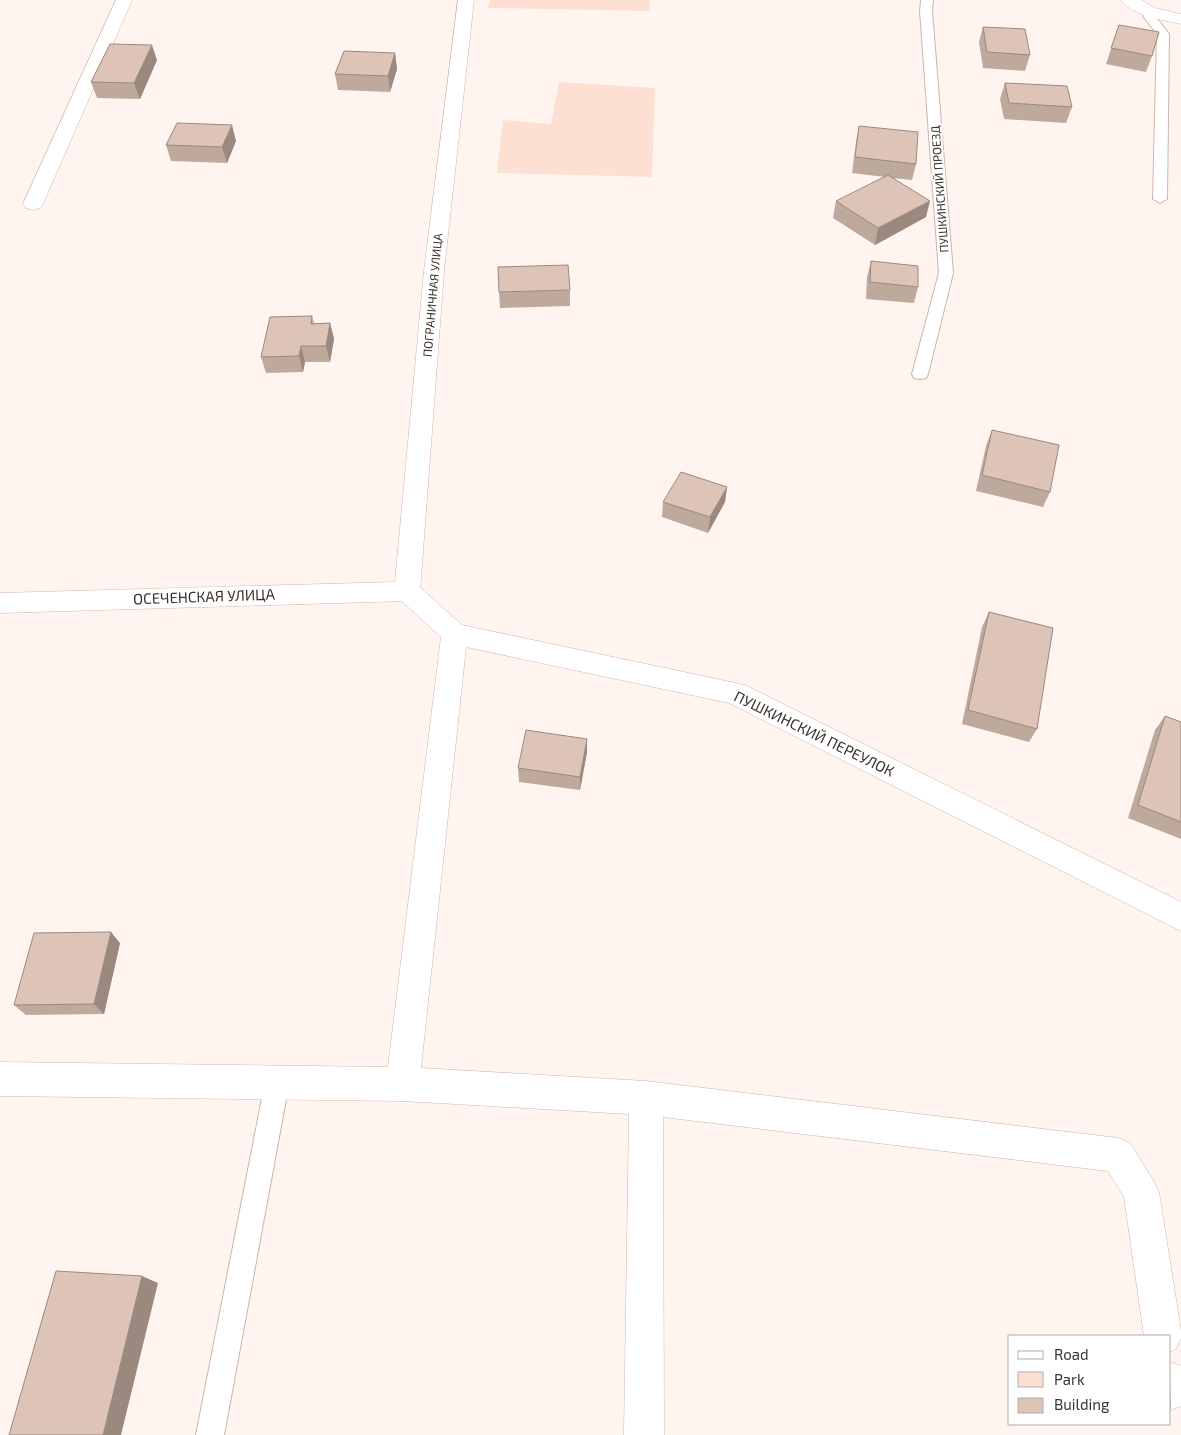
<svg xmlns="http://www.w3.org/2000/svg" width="1181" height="1435" font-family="'Exo 2',sans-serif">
<rect width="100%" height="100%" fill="#fff4ef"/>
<path fill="#fee0d3" d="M490 0H650V11L488 8Z
M559 82 655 88 652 177 497 173 503 120 551 124Z"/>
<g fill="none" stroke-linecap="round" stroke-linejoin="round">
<g stroke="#cfb5aa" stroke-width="2">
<path id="service" d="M921 0H933L932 11 953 273 928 374 926 378 920 379 914 378 912 374 939 273 920 11Z
M1150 8 1154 10 1155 16 1169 34 1167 199 1160 203 1153 199 1157 34 1143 16 1146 10Z
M277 1071 286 1074 289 1083 224 1435H196L265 1083 268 1074Z"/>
</g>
<g stroke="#cfb5aa" stroke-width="1">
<path id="minor" d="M116 0H132L43 204 40 208 33 210 26 208 23 204Z
M1121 0H1141L1155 8 1181 14V24C1163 20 1132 16 1121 0Z
M407 581 416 584 462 625 745 685 1181 902V931L729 703 466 647 421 1068 646 1081 1118 1138 1130 1143 1153 1180 1159 1192 1181 1331V1338L1176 1349 1170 1352V1336H1144L1124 1197 1108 1171 663 1117 664 1435H624L629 1114 403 1101 0 1096V1062L388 1067 441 637 398 598 394 591 398 584Z
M1170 1362 1181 1366V1406L1171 1410Z"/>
</g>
<g stroke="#cfb5aa" stroke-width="1">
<path id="tertiary" d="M458 0H474L444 271 420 591 416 598 407 601 0 613V593L395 582 424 271Z"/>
</g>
<use href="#service" fill="#fff" fill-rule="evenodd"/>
<use href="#minor" fill="#fff" fill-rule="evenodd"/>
<use href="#tertiary" fill="#fff" fill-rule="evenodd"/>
</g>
<path fill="#bea99d" d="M1119 25 1152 56 1146 72 1106 64Z
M983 27 1030 55 1025 71 983 68 979 42Z
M395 53 397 69 390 92 338 90 335 74Z
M157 60 140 99 97 98 91 82Z
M1005 83 1072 107 1066 123 1004 119 1000 99Z
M859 126 916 164 912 180 892 178 926 217 875 245 833 218 836 201 885 177 852 173 856 142Z
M236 141 227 163 171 161 166 145Z
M871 261 918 287 914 303 866 299 867 277Z
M570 290V306L500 308 499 292Z
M312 316 314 323H330L334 339 330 362H305L303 372 266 373 261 357Z
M992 430 1050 492 1043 507 976 491 986 446Z
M727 487 725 502 708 533 662 517 663 502Z
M989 612 1037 729 1029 742 962 724 982 627Z
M1165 716 1181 722V839L1128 818 1155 730Z
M587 739V752L580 790 519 782 518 768Z
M120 943 104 1014 26 1015 14 1005Z"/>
<path fill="#9b8980" d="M152 45 157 60 140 99 134 83Z
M395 53 397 69 390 92 388 76Z
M232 125 236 141 227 163 222 147Z
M930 201 926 217 875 245 878 228Z
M330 323 334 339 330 362 326 346Z
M301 346 305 362 303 372 299 356Z
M727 487 725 502 708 533 710 517Z
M587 739V752L580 790V777Z
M111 932 120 943 104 1014 94 1004Z
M142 1276 158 1283 121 1435H103Z"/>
<path fill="#ddc4b7" stroke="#9b8980" d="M1119 25 1159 32 1152 56 1111 48Z
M983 27 1025 29 1030 55 987 52Z
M110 44 152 45 134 83 91 82Z
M344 51 395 53 388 76 335 74Z
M1005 83 1067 86 1072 107 1009 103Z
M177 123 232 125 222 147 166 145Z
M859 126 918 132 916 164 855 157Z
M888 175 930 201 878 228 836 201Z
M871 261 918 266V287L870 282Z
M568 265 570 290 499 292 498 267Z
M312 316 311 324 330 323 326 346H301L299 356 261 357 270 317Z
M992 430 1059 445 1050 492 982 475Z
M681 472 727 487 710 517 663 502Z
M989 612 1053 628 1037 729 968 710Z
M1165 716 1181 722V822L1138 805Z
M526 730 587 739 580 777 518 768Z
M111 932 94 1004 14 1005 34 933Z
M56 1271 142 1276 103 1435H9Z"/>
<g text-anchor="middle" stroke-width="4" stroke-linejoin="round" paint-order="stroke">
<g font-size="12" fill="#3b312d" stroke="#fff">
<text transform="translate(940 189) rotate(-94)" y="4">ПУШКИНСКИЙ ПРОЕЗД</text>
<text transform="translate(433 295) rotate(-85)" y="4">ПОГРАНИЧНАЯ УЛИЦА</text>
</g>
<g font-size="15" fill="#3b312d" stroke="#fff">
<text transform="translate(204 597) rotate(-2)" y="5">ОСЕЧЕНСКАЯ УЛИЦА</text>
<text transform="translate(814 734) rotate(26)" y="5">ПУШКИНСКИЙ ПЕРЕУЛОК</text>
</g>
</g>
<rect x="1008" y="1335" width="162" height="90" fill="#ffffff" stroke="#b1adab"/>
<rect x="1018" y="1351" width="25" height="8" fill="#ffffff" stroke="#b1adab"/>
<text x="1054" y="1360" font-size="15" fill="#3b312d">Road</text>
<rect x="1018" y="1372" width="25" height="15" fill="#fee0d3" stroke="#b1adab"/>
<text x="1054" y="1385" font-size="15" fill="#3b312d">Park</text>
<rect x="1018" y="1398" width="25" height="15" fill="#ddc4b7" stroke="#b1adab"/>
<text x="1054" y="1410" font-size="15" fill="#3b312d">Building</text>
</svg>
